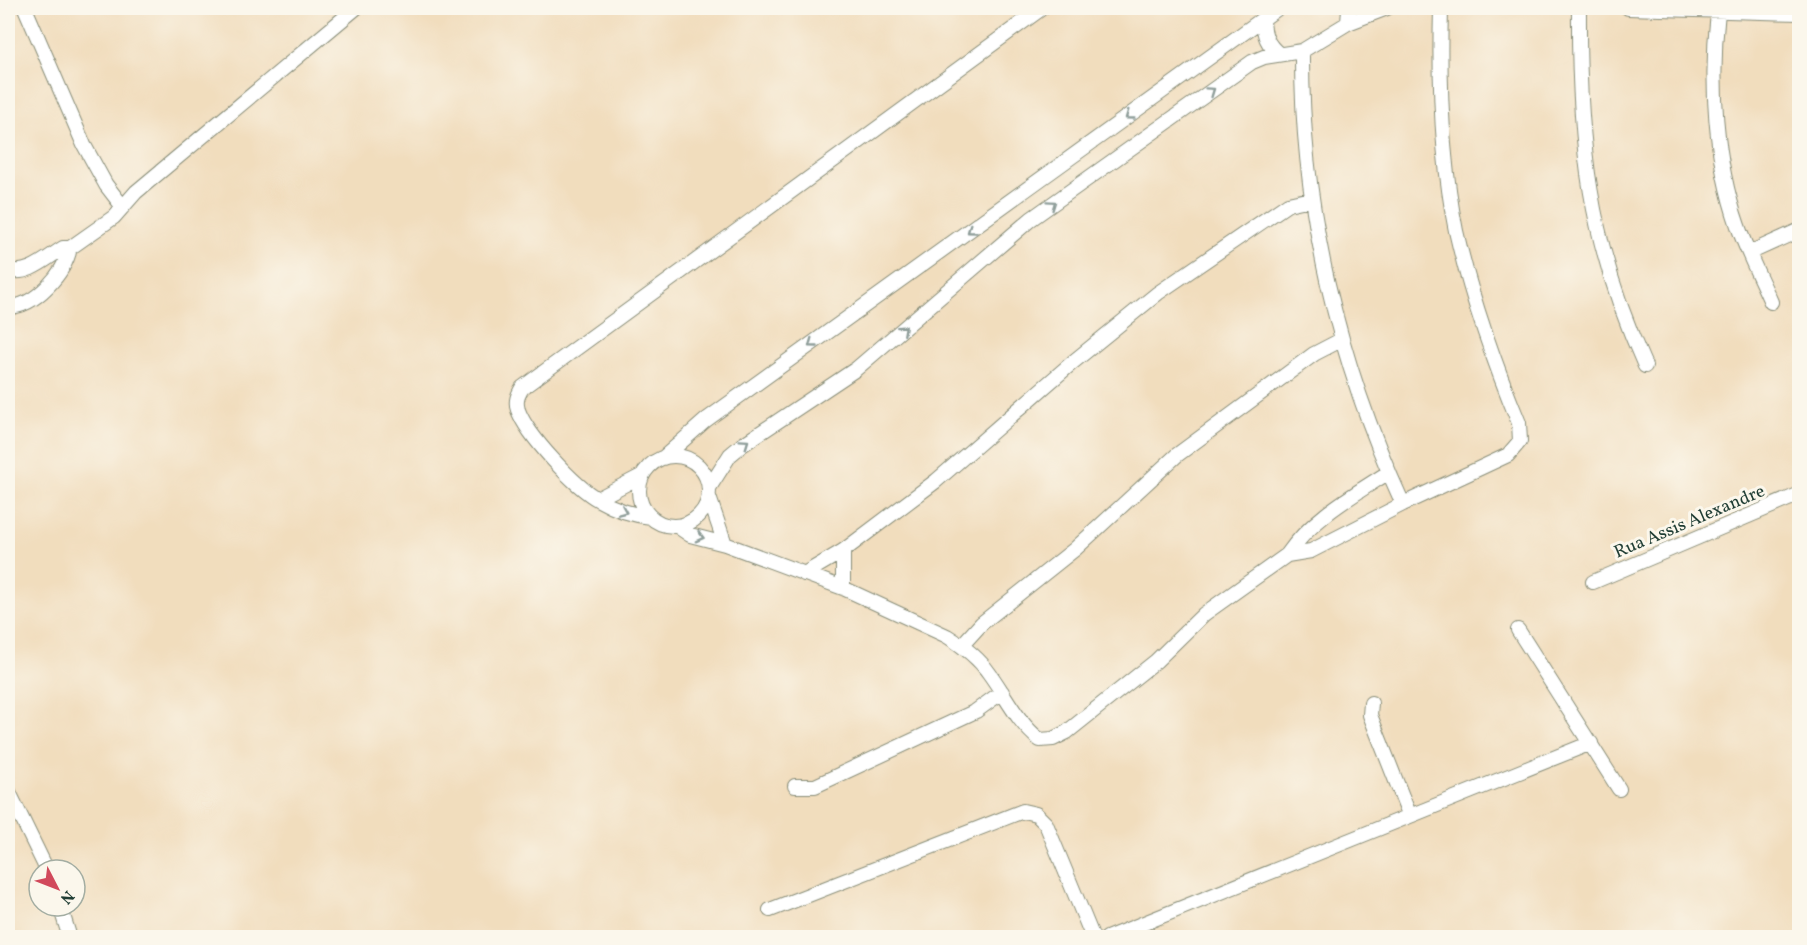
<svg xmlns="http://www.w3.org/2000/svg" width="1807" height="945" font-family="Vollkorn,serif">
<rect width="100%" height="100%" fill="#fbf7ec"/>
<filter id="ink" filterUnits="userSpaceOnUse"><feTurbulence type="fractalNoise" baseFrequency=".0167" numOctaves="2"/><feDisplacementMap in="SourceGraphic" scale="12" xChannelSelector="R" yChannelSelector="G"/><feConvolveMatrix kernelMatrix="1 2 1 2 8 2 1 2 1" color-interpolation-filters="sRGB"/></filter>
<filter id="wash" filterUnits="userSpaceOnUse"><feTurbulence type="fractalNoise" baseFrequency=".008" numOctaves="4" result="noise"/><feDisplacementMap in="SourceGraphic" scale="24" xChannelSelector="R" yChannelSelector="G"/><feGaussianBlur stdDeviation="1.35" result="paint"/><feColorMatrix in="noise" values="0 0 0 0 0 0 0 0 0 0 0 0 0 0 0 0 0 1.4 0 .05"/><feComposite in="paint" operator="in"/></filter>
<g filter="url(#wash)">
<rect width="100%" height="100%" fill="#f1ddbd"/>
</g>
<g filter="url(#ink)">
<g fill="none" stroke-linecap="round" stroke-linejoin="round">
<g stroke="#888d78" stroke-width="16">
<path id="street" d="M25 8 84 145 106 185 123 207
M1579 8C1578 142 1589 242 1645 366
M1628 8 1800 13
M1718 11C1710 81 1715 160 1738 226 1747 252 1760 277 1771 302
M1263 21C1264 36 1267 44 1279 54
M1348 23 1349 8
M1302 51C1301 208 1338 362 1403 504
M1749 253 1800 230
M8 269C26 278 48 257 63 248H70L114 217 136 192 356 8
M8 307C35 307 65 273 70 248
M639 491a35 35 0 1 1 70 0a35 35 0 1 1-70 0Z
M663 458 706 420 1278 8
M709 488 730 455 742 445 856 369 1031 219 1252 62 1264 57 1302 51 1348 23 1387 8
M709 497 725 544
M597 499 643 475
M651 517C632 515 616 510 599 500 575 487 527 435 518 410 515 401 518 395 522 388L1042 8
M677 526 690 535 725 544 843 588 947 636C963 646 978 657 989 673 1006 696 1017 722 1040 740L1053 739 1067 732 1156 661 1204 614 1287 555 1311 551 1403 504 1508 455 1520 441 1519 423C1493 360 1471 297 1456 231 1441 158 1439 82 1441 8
M843 551V588
M1287 555C1312 518 1352 496 1389 472
M804 574 843 551 936 481 1073 362 1158 293 1288 204 1311 199
M1593 582 1800 494
M1518 630 1619 789
M962 645 982 623 1075 549 1177 455 1314 354 1341 340
M1371 703 1370 715 1409 814
M795 786H815L976 711 1002 692
M8 790 47 870
M60 906 70 938
M770 910 1023 811 1036 814 1046 824 1093 938
M1107 938 1591 743"/>
</g>
<use href="#street" stroke="#fff" stroke-width="14"/>
</g>
<defs><path id="oneway-chevron" d="M-2-3.5L2.5 0L-2 3.5" fill="none" stroke-width="1.6" stroke-linecap="round" stroke-linejoin="round" transform="scale(1.5)"/></defs>
<g stroke="#8f9e9a">
<use href="#oneway-chevron" transform="translate(1211 91) rotate(-35)"/>
<use href="#oneway-chevron" transform="translate(1129 116) rotate(144)"/>
<use href="#oneway-chevron" transform="translate(1052 204) rotate(-35)"/>
<use href="#oneway-chevron" transform="translate(971 230) rotate(144)"/>
<use href="#oneway-chevron" transform="translate(903 329) rotate(-42)"/>
<use href="#oneway-chevron" transform="translate(812 344) rotate(144)"/>
<use href="#oneway-chevron" transform="translate(745 443) rotate(-35)"/>
<use href="#oneway-chevron" transform="translate(623 511) rotate(23)"/>
<use href="#oneway-chevron" transform="translate(700 537) rotate(15)"/>
</g>
</g>
<g text-anchor="middle" stroke-width="6" stroke-linejoin="round" paint-order="stroke">
<g font-size="18" fill="#1f3d34" stroke="#fbf7ec">
<text transform="translate(1689 521) rotate(-23)" y="6">Rua Assis Alexandre</text>
</g>
</g>
<rect width="1807" height="945" fill="none" stroke="#fbf7ec" stroke-width="30"/>
<g transform="translate(57 888) rotate(132)"><circle r="28" fill="#fbf7ec" stroke="#a3ada2" stroke-width="1.5"/>
<path d="M0-4.5L10 22L0 15L-10 22Z" fill="#d1495b"/>
<text y="-9" font-size="16" font-weight="bold" text-anchor="middle" fill="#1f3d34">N</text>
</g>
</svg>
